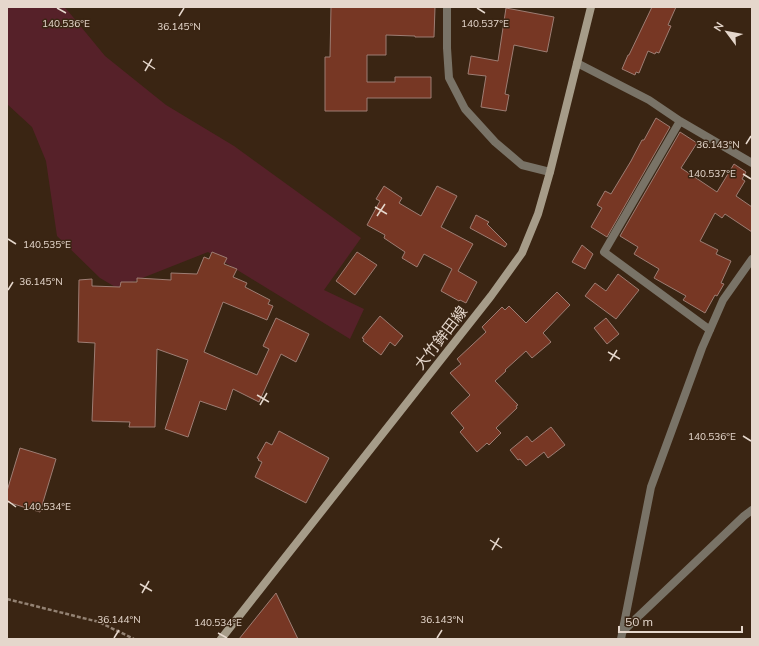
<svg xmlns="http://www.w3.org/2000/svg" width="759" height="646" font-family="Mulish,'Noto Sans JP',sans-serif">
<rect width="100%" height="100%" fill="#3a2513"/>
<path fill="#562129" d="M7 7H64L68 11 105 56 166 105 234 146 361 238 324 290 364 309 350 339 208 252 117 288 100 278 57 236 46 161 32 127 7 104Z"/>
<path fill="#773724" stroke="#9d7d73" d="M331 7H435L434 37H415V36L386 35V55H367V82H395V77H431V98H367V111H325V57H330Z
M652 7H676L668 25 671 26 659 53 656 52 655 54 648 51 639 73 636 72 635 75 622 69 628 55H629Z
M506 8 554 17 547 52 514 45 505 94 509 95 506 111 481 107 486 76 468 74 471 56 498 61Z
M656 118 670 127 607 237 591 227 602 208 597 205 605 191 611 194 631 161 642 140H644Z
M680 132 697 143 681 168 717 192 734 164 746 172 742 179 745 181 736 196 752 207V232L725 214 722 218 715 213 700 241 718 250 716 254 731 261 721 283 724 284 717 296 715 295 705 313 683 300 686 296 654 278 659 269 634 254 638 247 620 236Z
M384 186 402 198 399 203 421 216 437 186 457 196 441 227 473 244 458 271 477 282 466 303 460 300 459 301 441 291 452 269 424 254 417 267 402 258 405 252 384 238 385 235 367 225 380 201 376 199Z
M476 215 489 222 487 224 507 244 505 247 470 228Z
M582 245 593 254 585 269 572 262Z
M212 252 227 258 224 264 237 269 233 277 247 283 245 287 270 300 268 304 273 306 267 320 223 302 204 352 257 375 269 349 263 346 276 318 309 334 296 362 281 354 259 402 233 389 226 410 200 401 188 437 165 429 188 360 157 349 155 427H129L130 422 92 421 95 343 78 342 79 280 92 279V286L120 287 121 282H137V278L171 280V273L197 274 204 257 209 259Z
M357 252 377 265 355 295 336 281Z
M618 274 639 290 616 319 585 296 595 283 606 291Z
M557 292 570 305 543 333 551 342 532 358 526 351 505 370 506 371 495 381 518 405 516 406 517 408 496 428 501 433 489 445 487 443 477 452 460 432 464 428 451 413 470 395 450 373 461 364 457 359 486 332 482 327 502 307 505 310 509 306 526 323Z
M380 316 403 336 395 346 390 342 381 355 363 341 364 339 362 338Z
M606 318 619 334 607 344 594 328Z
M551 427 565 445 548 458 544 452 526 466 520 459 518 460 510 450 527 436 532 442Z
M279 431 329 458 306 503 255 477 262 462 258 460 259 459 257 458 266 442 272 445Z
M20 448 56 459 40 512 7 502V491Z
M276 593 298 639H239Z"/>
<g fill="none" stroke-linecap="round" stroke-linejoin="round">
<path stroke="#938273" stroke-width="2.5" stroke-dasharray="4 2" stroke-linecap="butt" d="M7 599 99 622 134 639"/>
<path stroke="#797367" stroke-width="8" d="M447 7V48L449 78 465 109 495 142 522 165 550 172
M577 63 649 100 680 121 752 163
M680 121 604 252 710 330
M622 632 744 516 752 510
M621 639 651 487 702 348 723 300 752 259"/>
<path stroke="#a69c89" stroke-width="8" d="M221 639 491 296 522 253 538 214 550 172 591 7"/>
</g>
<path fill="none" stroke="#e5d7cc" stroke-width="1.5" d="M57 8 66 13M477 8 485 13M179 16 184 8M143 61 155 69M145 71 152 59M746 144 751 136M743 174 751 179M375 207 387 214M377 216 385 204M8 239 16 244M8 290 13 282M608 352 620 359M610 361 617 350M257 395 269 402M260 405 267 393M743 436 751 441M8 501 16 507M490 540 502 548M492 550 499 538M140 584 152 591M142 593 149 581M218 633 227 638M114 638 119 630M437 638 442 630"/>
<g text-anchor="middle" stroke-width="3" stroke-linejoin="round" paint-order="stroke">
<g font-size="15" fill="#e5d7cc" stroke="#3a2513">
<text transform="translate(441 338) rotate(-52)" y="5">大竹鉾田線</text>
</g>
</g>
<g font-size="10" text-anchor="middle" fill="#e5d7cc" stroke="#3a2513" stroke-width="3" stroke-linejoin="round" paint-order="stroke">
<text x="66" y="27">140.536°E</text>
<text x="485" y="27">140.537°E</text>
<text x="179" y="30">36.145°N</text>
<text x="718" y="148">36.143°N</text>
<text x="712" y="177">140.537°E</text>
<text x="47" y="248">140.535°E</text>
<text x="41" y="285">36.145°N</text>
<text x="712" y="440">140.536°E</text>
<text x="47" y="510">140.534°E</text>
<text x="119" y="623">36.144°N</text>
<text x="442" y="623">36.143°N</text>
<text x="218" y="626">140.534°E</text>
</g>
<rect width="759" height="646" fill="none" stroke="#e5d7cc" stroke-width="16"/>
<g transform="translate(727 32) rotate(302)" stroke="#3a2513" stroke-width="3" paint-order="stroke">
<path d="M0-3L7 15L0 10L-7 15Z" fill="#e5d7cc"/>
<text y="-6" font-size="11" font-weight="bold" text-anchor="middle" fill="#e5d7cc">N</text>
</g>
<path d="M619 626v6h123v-6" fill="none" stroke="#e5d7cc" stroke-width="2"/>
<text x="625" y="626" font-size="12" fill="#e5d7cc" stroke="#3a2513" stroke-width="3" paint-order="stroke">50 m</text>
</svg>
